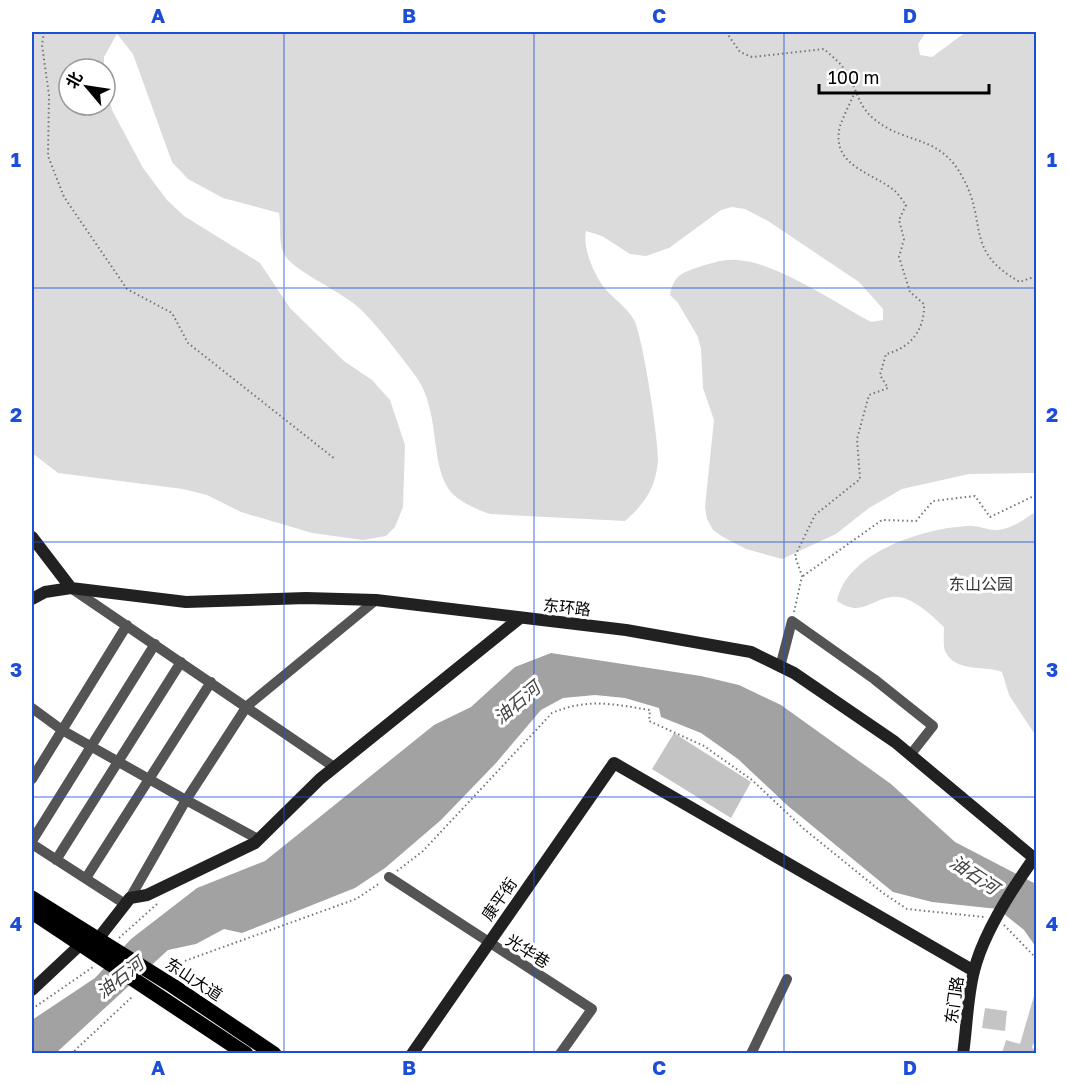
<svg xmlns="http://www.w3.org/2000/svg" width="1068" height="1085" font-family="'Golos Text','Noto Sans SC',sans-serif">
<rect width="100%" height="100%" fill="#fff"/>
<path fill="#dbdbdb" d="M32 32H926L918 44 920 55 932 57 966 32H1036V473L969 474 902 489 869 508 836 534 782 559 746 549 723 537 713 530 707 519 705 507 714 420 703 388 701 349 698 337 678 303 670 295C673 278 680 273 696 268 709 264 723 259 737 260 776 262 836 303 871 322L883 320V309L859 282 768 221 745 209 732 207 721 210 669 248 646 256 630 254 602 236 586 231C582 249 596 280 609 293 618 302 628 309 634 320 643 337 658 437 658 459 658 466 656 475 654 481 650 496 636 512 625 521L490 514C476 509 456 501 448 488 430 460 440 412 417 378 404 360 374 321 358 307 343 293 295 271 286 257 277 243 282 229 279 213L223 198 188 179 172 162 133 54 117 34 104 57V69H69V105H105V83L112 110 143 168 167 200 184 216 260 263 290 308 344 361 372 380 390 400 405 445 403 507 395 527 386 536 363 540 312 533 241 512 207 495 183 489 58 473 32 453Z
M1032 514H1036V736L1009 695 1002 672C984 665 955 673 945 651 943 645 944 634 944 627 931 615 911 594 891 597 868 601 861 617 837 601 847 552 924 528 968 526 977 525 986 530 995 530 1006 531 1023 521 1032 514Z"/>
<path fill="#a2a2a2" d="M551 653 701 676 739 685 781 705 891 784 955 842 1036 884V947L1024 930 998 909 932 902 893 892 788 806 738 759 701 733 661 717 659 708 625 698 595 695 563 698 541 710 496 763 441 820 385 868 355 888 242 933 224 929 196 944 168 950 56 1053 32 1054V1020L95 978 131 939 197 888 265 861 434 725 471 707 515 667Z"/>
<path fill="#c4c4c4" d="M674 733 751 782 731 818 652 769Z
M1034 996H1036V1045L1033 1044 1032 1048 1036 1050V1053H1002L1006 1040 1020 1044Z
M985 1008 1007 1011 1005 1031 982 1028Z"/>
<g fill="none" stroke-linecap="round" stroke-linejoin="round">
<path stroke="#767676" stroke-width="2" stroke-dasharray="1.5 3" stroke-linecap="butt" d="M44 32 42 45 49 95 48 156 64 197 127 289 172 313 188 343 335 459
M726 32 740 52 752 57 824 49C833 57 843 65 849 76 857 91 859 107 874 119 907 146 939 133 963 178 988 224 964 251 1020 282L1036 276
M803 576 882 520 916 521 933 501 975 496 990 517 1036 495
M794 612 802 576 795 556 815 515 860 479 857 439 869 395 888 388 880 375 886 354C911 348 925 329 924 304L910 292 899 257 904 239 899 220 906 205C903 201 899 195 895 191 872 172 830 166 840 126 844 115 850 103 855 92
M397 871 423 851 552 713C587 698 613 704 650 710L649 721 704 746 752 780 804 829 883 893 907 909 984 917
M1004 925 1036 958
M119 938 157 904
M168 967 356 899 380 883
M32 1009 93 967
M71 1054 133 996"/>
<path stroke="#545454" stroke-width="10" d="M71 588 334 767
M780 667 792 621 874 679 933 726 911 754
M32 708 62 730 186 800 247 706 376 600
M32 779 127 625
M32 841 155 644
M32 844 125 904
M56 860 181 662
M389 877 592 1009 560 1054
M86 878 211 682
M130 898 186 800 258 839
M751 1054 787 979"/>
<path stroke="#212121" stroke-width="12" d="M32 537 71 588
M32 599 45 592 71 588 186 602 306 598 376 600 626 630 751 652 794 673 895 742 1034 858
M98 939 130 898 147 895 255 843 320 779 520 618
M32 990 81 944
M412 1054 614 763 974 971
M963 1054C967 1027 967 998 974 971 983 934 1012 889 1034 858L1036 859"/>
<path stroke="#000" stroke-width="15" d="M32 898 173 986 274 1054
M32 912 246 1054"/>
</g>
<path fill="none" stroke="#1d4ed8" stroke-width="1.5" stroke-opacity="0.55" d="M284 32V1054M534 32V1054M784 32V1054M32 288H1036M32 542H1036M32 797H1036"/>
<g text-anchor="middle" stroke-width="6" stroke-linejoin="round" paint-order="stroke">
<g font-size="16" fill="#323232" stroke="#fff">
<text x="981" y="590">东山公园</text>
</g>
<g font-size="16" fill="#000" stroke="#fff">
<text transform="translate(567 607) rotate(6)" y="6">东环路</text>
<text transform="translate(499 899) rotate(-55)" y="6">康平街</text>
<text transform="translate(528 951) rotate(32)" y="6">光华巷</text>
<text transform="translate(194 979) rotate(33)" y="6">东山大道</text>
<text transform="translate(954 1000) rotate(-82)" y="6">东门路</text>
</g>
<g font-size="18" font-style="italic" fill="#434343" stroke="#fff">
<text transform="translate(517 703) rotate(-40)" y="6">油石河</text>
<text transform="translate(974 875) rotate(34)" y="6">油石河</text>
<text transform="translate(120 978) rotate(-38)" y="6">油石河</text>
</g>
</g>
<rect width="1068" height="1085" fill="none" stroke="#ffffff" stroke-width="66"/>
<g transform="translate(87 87) rotate(299)"><circle r="28" fill="#ffffff" stroke="#999999" stroke-width="1.5"/>
<path d="M0-4.5L10 22L0 15L-10 22Z" fill="#000000"/>
<text y="-9" font-size="16" font-weight="bold" text-anchor="middle" fill="#000000">北</text>
</g>
<path d="M819 84v9h170v-9" fill="none" stroke="#000000" stroke-width="3"/>
<text x="828" y="84" font-size="18" fill="#000000" stroke="#ffffff" stroke-width="4.5" paint-order="stroke">100 m</text>
<rect x="33" y="33" width="1002" height="1019" fill="none" stroke="#1d4ed8" stroke-width="2"/>
<g font-size="20" text-anchor="middle" font-weight="bold" fill="#1d4ed8">
<text x="158" y="23">A</text>
<text x="409" y="23">B</text>
<text x="659" y="23">C</text>
<text x="910" y="23">D</text>
<text x="16" y="167">1</text>
<text x="1052" y="167">1</text>
<text x="16" y="422">2</text>
<text x="1052" y="422">2</text>
<text x="16" y="677">3</text>
<text x="1052" y="677">3</text>
<text x="16" y="931">4</text>
<text x="1052" y="931">4</text>
<text x="158" y="1075">A</text>
<text x="409" y="1075">B</text>
<text x="659" y="1075">C</text>
<text x="910" y="1075">D</text>
</g>
</svg>
